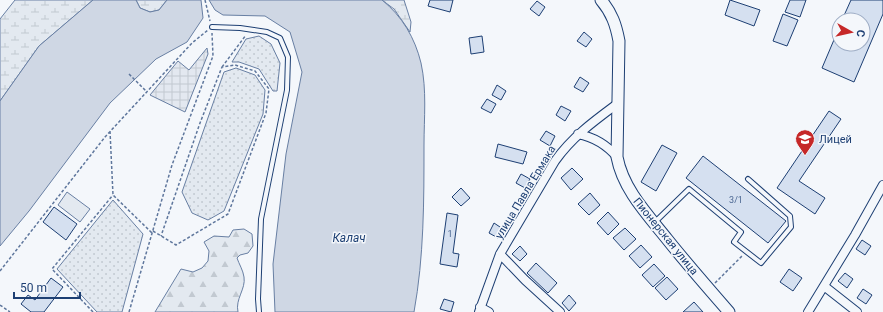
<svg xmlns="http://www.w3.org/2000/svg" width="883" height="312" font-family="Roboto,sans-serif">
<defs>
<pattern id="grass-dots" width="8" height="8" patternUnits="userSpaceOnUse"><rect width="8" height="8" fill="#e3e9f0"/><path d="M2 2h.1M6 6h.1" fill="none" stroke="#c2c9d1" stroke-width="1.8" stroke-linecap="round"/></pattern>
<pattern id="forest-firs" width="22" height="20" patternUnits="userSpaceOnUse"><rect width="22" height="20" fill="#e3e9f0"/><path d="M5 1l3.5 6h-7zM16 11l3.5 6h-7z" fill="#c2c9d1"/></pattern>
<pattern id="wetland-marsh" width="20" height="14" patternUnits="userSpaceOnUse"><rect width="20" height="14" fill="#e3e9f0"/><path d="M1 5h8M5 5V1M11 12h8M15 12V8" fill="none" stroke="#c2c9d1"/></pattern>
<pattern id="plaza-grid" width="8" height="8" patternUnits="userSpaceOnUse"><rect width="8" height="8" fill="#e3e8f0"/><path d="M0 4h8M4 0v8" fill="none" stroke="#c2c8d1"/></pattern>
</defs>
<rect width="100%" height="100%" fill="#f4f7fb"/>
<path fill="url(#grass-dots)" stroke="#687fa3" d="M259 36 271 44 280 63 277 91H273L259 69 239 62H232L246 39Z
M236 68 255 75 265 90 263 114 224 211 208 220 192 213 182 192 224 72Z
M113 200 143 234 122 312H97L57 269Z"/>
<path fill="url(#forest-firs)" stroke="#687fa3" d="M244 229 252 234 253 246 248 253 240 255 237 258C239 264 243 270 244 277 246 289 235 299 238 312H155L181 269 193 272 202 268 208 261 209 251 204 242 214 236 229 237 233 230Z"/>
<path fill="url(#wetland-marsh)" stroke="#687fa3" d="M15 0H93L39 46 0 101V19Z
M136 0H167L159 10 150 12 140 8Z
M382 0H404L411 22 410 32 394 9Z"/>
<path fill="#e3e9f0" stroke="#687fa3" d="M67 192 90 209 80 222 58 205Z"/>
<path fill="url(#plaza-grid)" stroke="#687fa3" d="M207 48 208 54 185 112 150 95 178 61 189 70Z"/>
<path fill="#cfd7e4" stroke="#687fa3" d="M93 0H136L140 8 150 12 159 10 167 0H201L203 18 187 42 156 59 110 103 29 211 0 246V101L39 46Z
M209 0H382C402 16 415 38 421 63 427 90 424 118 424 145 424 201 424 257 414 312H275L273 264 286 154 302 72 290 32 265 16 223 15 215 10Z"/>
<path fill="#d5e0f0" stroke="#1d3f73" d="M430 0H453L450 12 428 6Z
M730 0 760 10 754 26 725 15Z
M790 0H806L800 17 785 12Z
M851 0H883V14L854 82 822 68 839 28V44H863V20H842Z
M537 1 545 7 539 16 530 9Z
M783 14 798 20 787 46 773 41Z
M584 32 592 39 586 47 577 41Z
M482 36 484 52 471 54 469 38Z
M580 77 589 83 583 92 574 87Z
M497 85 506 91 501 100 492 95Z
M487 99 496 104 491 113 481 108Z
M561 106 571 111 565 121 556 115Z
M829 111 841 119 799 181 825 198 815 214 777 188Z
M546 131 555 136 550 146 540 140Z
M498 144 527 152 523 164 495 157Z
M662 145 677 153 656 191 641 182Z
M703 156 786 221 768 243 686 178Z
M572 168 583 179 571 190 561 178Z
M521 174 530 179 525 188 516 183Z
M461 188 470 198 461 206 452 197Z
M590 193 600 205 589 215 578 204Z
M54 207 77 224 66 240 43 222Z
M608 212 619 224 608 235 597 223Z
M447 213 458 215 453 253 459 254 457 267 440 264Z
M494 223 503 229 498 238 489 233Z
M625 228 636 239 624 250 613 238Z
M862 240 871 246 865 255 856 249Z
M641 245 652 257 640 268 629 256Z
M520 246 527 254 520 261 512 254Z
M536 263 557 283 548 293 527 273Z
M654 264 665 276 653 287 642 275Z
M789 269 802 278 793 291 780 282Z
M845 273 853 279 847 288 838 281Z
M667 277 678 289 666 300 655 288Z
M51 278 63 287 44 312H31L21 304 28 295 35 300Z
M863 289 872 295 866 304 857 298Z
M569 295 576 303 569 311 562 303Z
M444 299 454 302 451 312 440 309Z
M694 302 703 312H683Z"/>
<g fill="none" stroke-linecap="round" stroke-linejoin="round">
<g stroke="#1d3f73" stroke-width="6">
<path id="lane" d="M212 27 240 28 267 32 280 38 288 57 287 90 261 219 258 299 259 312
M654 223 689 189 741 232 734 242 761 263 791 227 790 216 748 179"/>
</g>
<g stroke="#1d3f73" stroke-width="10">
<path id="street" d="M578 134C593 137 606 144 617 157
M500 254 525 280 560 312
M824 286 857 312
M480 307 489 312
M479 312 500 254 555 161C572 137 594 121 617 104
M808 312 855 235 883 185"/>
</g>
<g stroke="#1d3f73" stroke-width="13">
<path id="secondary" d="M601 0C612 13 616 25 619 41L617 157C623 189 647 214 667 239 687 264 708 288 729 312"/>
</g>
<path stroke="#5e769c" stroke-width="1.5" stroke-dasharray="3 2" stroke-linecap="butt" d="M205 0 210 21
M222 67 246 35
M129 74 147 92
M110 131 113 195 152 233
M153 231 176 245 228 214 266 113 269 89 255 71 235 65 222 67 200 123 161 236
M0 271 105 137 192 43 208 30
M715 283 742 256
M0 305 10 312
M93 312 52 269 113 195
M129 312 172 165 213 56 212 33"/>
<use href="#lane" stroke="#f4f7fb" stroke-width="4"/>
<use href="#street" stroke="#f4f7fb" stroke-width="8"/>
<use href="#secondary" stroke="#f4f7fb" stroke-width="11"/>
</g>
<defs>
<g id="school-pin" transform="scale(1)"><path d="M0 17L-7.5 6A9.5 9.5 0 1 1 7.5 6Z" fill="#c62828" stroke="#f4f7fb"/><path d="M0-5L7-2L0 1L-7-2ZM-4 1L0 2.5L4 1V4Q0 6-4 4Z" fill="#fff"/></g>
</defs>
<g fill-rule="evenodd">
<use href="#school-pin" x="805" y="139"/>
</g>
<g text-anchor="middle" stroke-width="3" stroke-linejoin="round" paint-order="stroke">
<g font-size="9" fill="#4b6792">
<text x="736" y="203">3/1</text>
<text x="450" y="237">1</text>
</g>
<g font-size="11" fill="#1d3f73" stroke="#f4f7fb" text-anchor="start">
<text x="819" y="143">Лицей</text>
</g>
<g font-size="11" fill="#1d3f73" stroke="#f4f7fb">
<text transform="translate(525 192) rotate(-59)" y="4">улица Павла Ермака</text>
<text transform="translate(666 236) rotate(51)" y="4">Пионерская улица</text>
</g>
<g font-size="12" font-style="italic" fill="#1d3f73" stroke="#f4f7fb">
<text x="349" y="242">Калач</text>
</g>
</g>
<g transform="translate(851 32) rotate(98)"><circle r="19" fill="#f4f7fb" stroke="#9eadc5"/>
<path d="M0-3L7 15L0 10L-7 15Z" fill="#c62828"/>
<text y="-6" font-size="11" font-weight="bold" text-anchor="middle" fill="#1d3f73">С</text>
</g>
<path d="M14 292v6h66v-6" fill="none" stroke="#1d3f73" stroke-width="2"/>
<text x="20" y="292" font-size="12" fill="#1d3f73" stroke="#f4f7fb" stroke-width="3" paint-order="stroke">50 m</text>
</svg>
